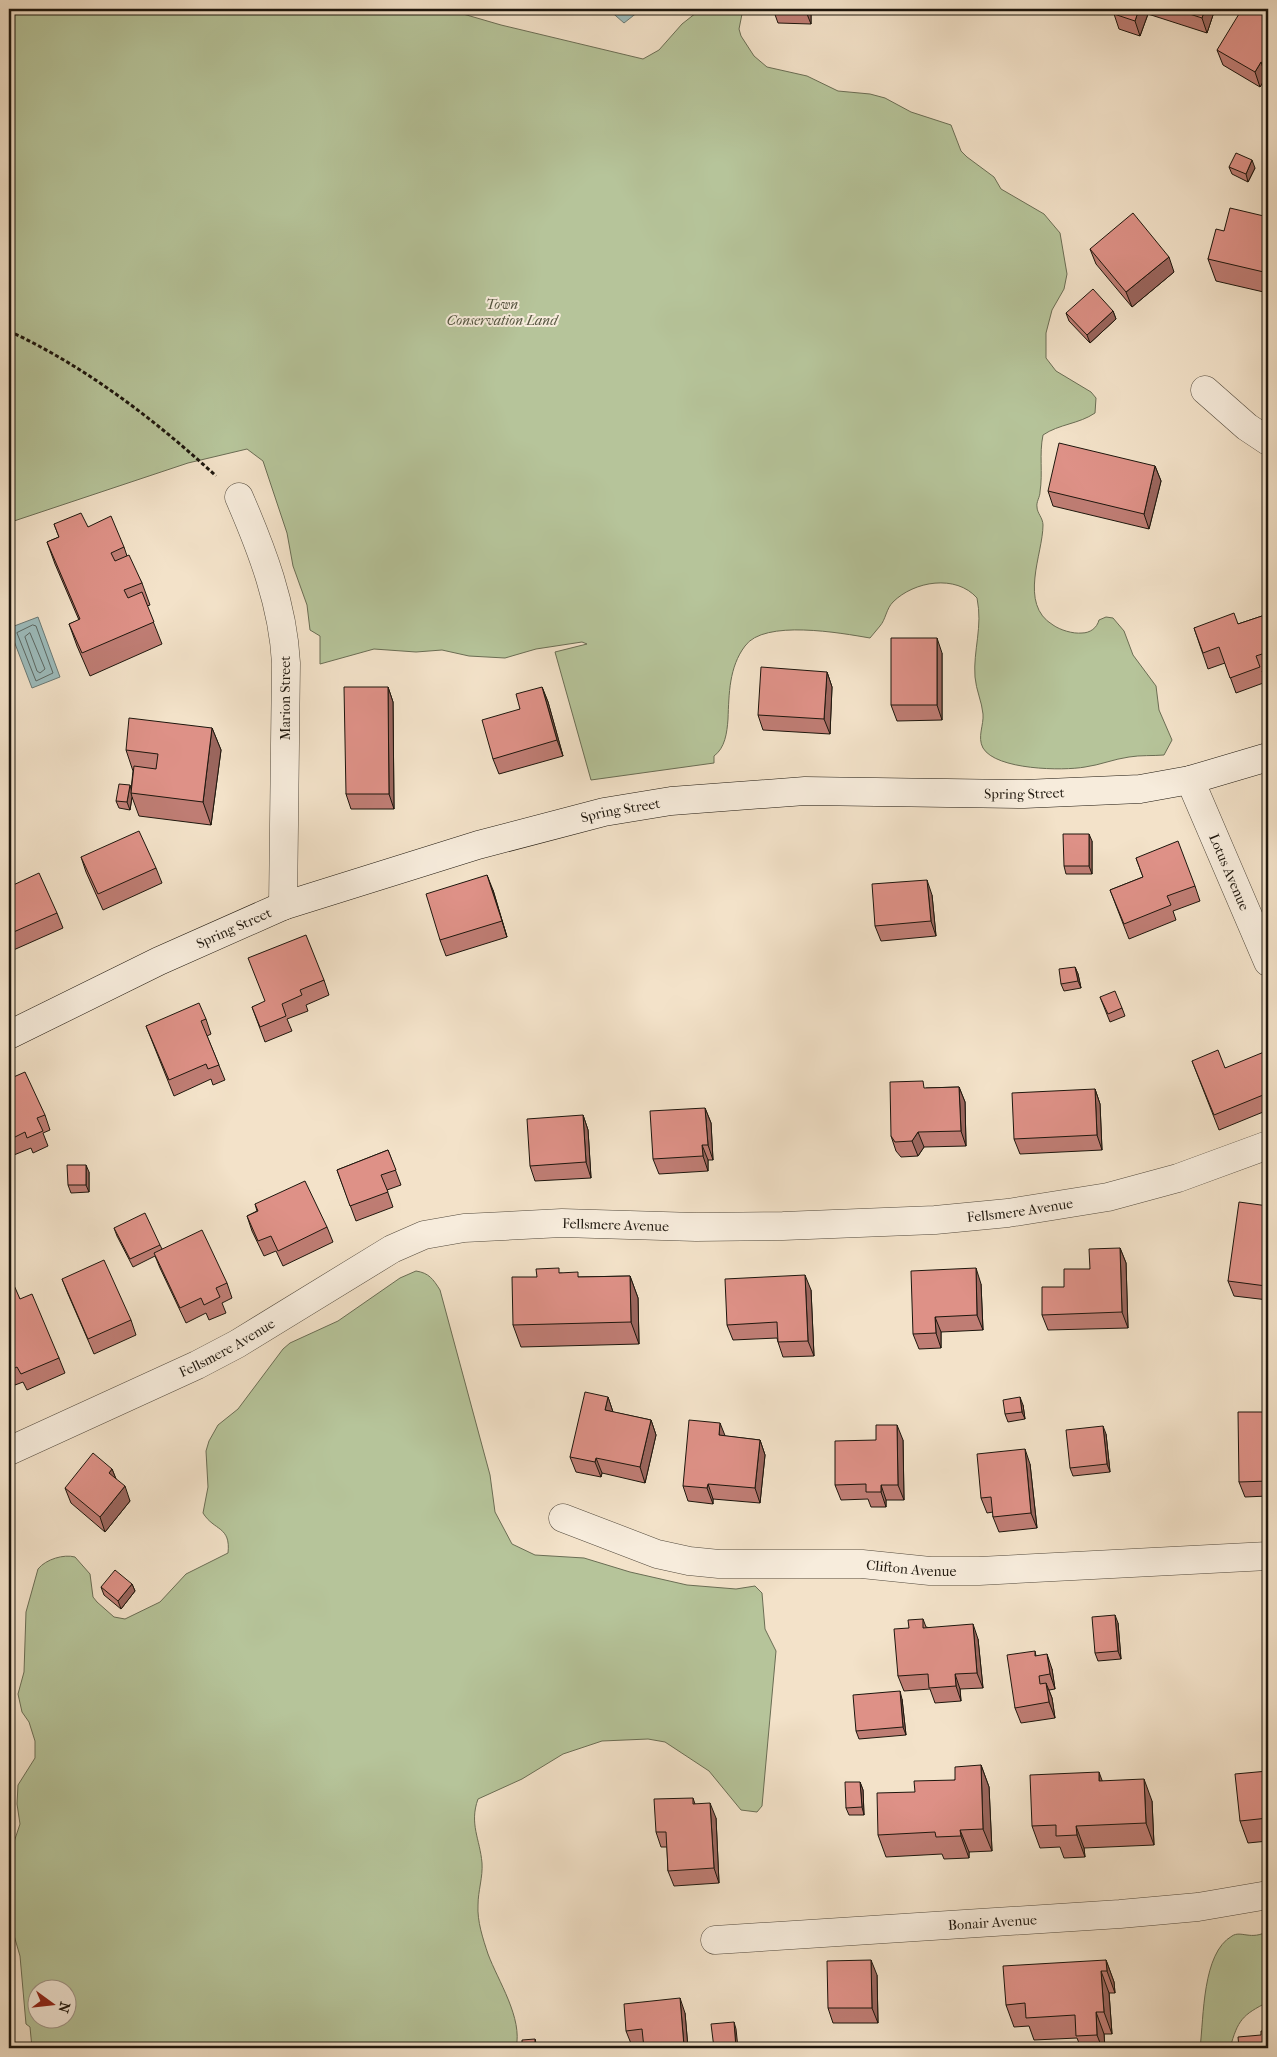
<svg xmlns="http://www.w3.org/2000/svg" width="1277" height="2057" font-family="'IM FELL French Canon',serif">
<rect width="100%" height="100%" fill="#f3e2c9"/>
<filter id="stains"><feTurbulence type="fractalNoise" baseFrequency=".004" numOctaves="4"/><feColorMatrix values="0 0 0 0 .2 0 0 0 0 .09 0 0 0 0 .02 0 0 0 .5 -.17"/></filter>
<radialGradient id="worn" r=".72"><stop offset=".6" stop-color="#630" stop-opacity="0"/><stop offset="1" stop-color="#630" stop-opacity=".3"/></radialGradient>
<path fill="#b6c49a" stroke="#6a6d54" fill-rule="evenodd" d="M9 9H446L501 25 643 59 659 50 682 24 701 9H743L739 29 741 36 754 56 767 67 807 76 838 91 870 94 885 98 911 112 951 125 961 151 967 157 994 177 1001 189 1044 214 1060 233 1067 274 1064 289 1052 310 1046 333V358L1056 371 1091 392 1096 398 1095 413C1079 424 1059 424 1043 435 1039 454 1043 473 1040 492 1040 497 1036 502 1037 507 1037 513 1043 518 1043 525 1043 554 1018 604 1053 625 1060 630 1073 634 1082 633 1090 633 1097 628 1099 620L1106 617 1113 618 1124 631 1133 655 1156 686 1159 710 1172 740 1164 755C1152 756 1141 755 1129 757 1114 759 1100 765 1085 767 1063 771 996 770 983 748 977 737 984 725 983 714 982 702 976 690 975 677 973 650 983 627 977 598 956 574 914 581 893 602 886 609 886 619 880 626 877 630 873 634 870 638 841 633 764 619 745 646 729 667 729 694 728 719 727 733 725 748 714 756V763L591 780 555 652 587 644 582 642 536 649 505 658 469 656 442 650 416 652 374 649 320 664V636L310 630 307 605 293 566 287 533 263 461 247 449 188 463 14 521 9 551Z
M416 1271C429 1273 433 1279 440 1290L490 1475 495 1512 512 1544 535 1555 584 1558 630 1572 687 1585 736 1589 755 1586 762 1593 765 1629 776 1651 762 1806 757 1812 741 1810 709 1771 665 1742 648 1739 602 1741 563 1754 522 1779 478 1799C469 1824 480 1839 482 1863 483 1877 478 1891 478 1905 477 1921 483 1939 488 1954 498 1981 523 2018 516 2048H32L30 2027 26 2024 20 1956 13 1932 9 1929V1846L14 1842 20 1824 17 1804 18 1785 35 1758V1741L29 1722 22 1712 18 1694 24 1672 26 1612 38 1569C46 1559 64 1554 75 1557L90 1574 93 1597 97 1602 114 1617 125 1619 160 1602 186 1574 228 1553C231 1526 214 1531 203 1513L208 1487 206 1451 209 1441 218 1425 238 1409 283 1349 290 1343 338 1321 400 1278ZM38 1990H68V2020H38Z
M1268 1931V2002C1242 2015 1238 2020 1230 2048H1200C1204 2017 1202 1953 1232 1936 1241 1930 1251 1941 1268 1931Z"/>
<path fill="#9dbcbc" stroke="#6a7a76" d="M608 9H637L638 12 624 23Z
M38 617 60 677 32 688 9 628Z"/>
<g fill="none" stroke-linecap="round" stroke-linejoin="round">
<path stroke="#5d6964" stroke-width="1" d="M33 625 36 626 53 673 36 681 17 633Z
M30 633 45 669 40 673 37 671 25 637Z"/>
<g stroke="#52493c" stroke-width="29">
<g id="street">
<path d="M1205 390 1247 427 1268 441"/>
<path d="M239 497C262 550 283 605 286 663L283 906"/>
<path id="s1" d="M1190 780 1268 962"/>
<path id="s2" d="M9 1451 197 1365 237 1344 392 1249 424 1235 464 1228 562 1223 696 1227 783 1226 935 1220 1008 1213 1108 1197 1178 1178 1268 1145"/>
<path id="s3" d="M563 1518 657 1554 689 1561 719 1564H862L930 1571H979L1268 1556"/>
<path id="s4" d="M715 1940 1120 1914 1198 1907 1268 1895"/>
</g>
</g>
<g stroke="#1d160d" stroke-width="29">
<g id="secondary">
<path id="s5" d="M9 1035 159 961 283 906 478 845 604 812 671 801 805 791 1024 794 1140 789 1190 780 1268 757"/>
</g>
</g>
<path stroke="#1d160d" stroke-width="3" stroke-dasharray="4 2.5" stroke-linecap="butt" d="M9 331C86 367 154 419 216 476"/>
<use href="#street" stroke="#f7ecdc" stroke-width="28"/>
<use href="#secondary" stroke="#f7ecdc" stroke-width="28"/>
</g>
<path fill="#bf7d74" stroke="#1d160d" d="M773 9H811V24L778 23Z
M1116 9H1215L1207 33 1148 14 1140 36 1119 29 1114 14Z
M1268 14V78L1266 77 1260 87 1223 65 1217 50Z
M1229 167 1255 168 1248 182 1232 174Z
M1268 217V293L1216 281 1208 259 1224 231Z
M1090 249 1174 272 1132 307 1096 264Z
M1113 311 1116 319 1090 343 1069 321 1066 313Z
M1155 466 1161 481 1149 529 1053 506 1048 491Z
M54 524 88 527 124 547 127 556 142 583 150 605 147 606 162 644 90 676 77 646 69 624 79 620 55 564 47 542 59 537Z
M1268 614V669L1262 671 1266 682 1236 693 1225 663 1208 669 1194 628 1238 624Z
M942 653V720L897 721 891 705Z
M827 672 832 687 830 734 763 730 758 715Z
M388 687 393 702 394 809H351L346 794Z
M542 687 548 702 563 756 499 774 493 759 520 709Z
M212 728 221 750 211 825 139 816 132 797 130 810 119 808 116 801 131 790 133 771 126 750Z
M1092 841V874H1066L1064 866Z
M81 857 156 868 162 883 103 910 86 872Z
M1136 858 1195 886 1200 901 1173 911 1176 920 1129 939 1110 890 1143 877Z
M9 887 57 913 63 928 9 952Z
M493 890 507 937 446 956 440 940Z
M932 895 936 936 881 941 875 926Z
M1075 967 1078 974 1081 988 1064 991 1061 984Z
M324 980 329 995 306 1005 308 1011 287 1019 292 1031 265 1042 252 1007Z
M1100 997 1122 1008 1125 1016 1110 1022Z
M206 1019 211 1034 207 1036 225 1080 213 1085 211 1079 174 1096 146 1026Z
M1192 1061 1225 1068 1268 1063V1110L1219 1130Z
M9 1079 45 1115 50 1130 43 1133 48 1146 33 1153 31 1148 9 1157Z
M959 1087 965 1102 966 1146 924 1147 918 1156 901 1157 896 1151 891 1136 926 1088Z
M1095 1089 1100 1104 1102 1150 1020 1154 1014 1139Z
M705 1108 711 1123 713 1160H708V1171L659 1174 653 1159Z
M583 1115 588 1130 591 1178 535 1181 530 1166Z
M388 1150 401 1185 387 1190 393 1207 356 1221 337 1170Z
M89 1172V1192L71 1193 68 1185Z
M255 1204 327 1227 333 1242 283 1266 276 1251 264 1256 252 1231 247 1216 257 1211Z
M1268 1206V1300L1234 1296 1228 1281Z
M114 1228 160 1245 162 1249 227 1283 232 1298 222 1303 226 1313 209 1320 206 1313 186 1323 160 1268 155 1256 133 1267 117 1236Z
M1120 1248 1126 1263 1128 1328 1048 1330 1042 1315 1064 1287Z
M561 1273 579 1277 630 1276 638 1298 639 1344 521 1347 513 1325 537 1277Z
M62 1279 131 1320 136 1335 94 1354 68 1294Z
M981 1284 983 1330 941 1332V1348L919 1349 913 1334Z
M9 1285 20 1299 59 1358 65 1373 27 1390 23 1382 15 1385 9 1370Z
M811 1290 814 1356 783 1357 778 1342 777 1338 733 1340 727 1325Z
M608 1397 613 1412 651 1420 656 1435 645 1483 602 1473 601 1477 576 1472 570 1457Z
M1023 1405 1025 1419 1008 1422 1005 1414Z
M1268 1412V1496L1245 1497 1239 1482Z
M1106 1434 1110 1472 1073 1476 1070 1468Z
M725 1436 760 1440 765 1455 760 1503 713 1499V1504L688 1501 683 1486Z
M903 1440 904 1500H886V1507H871L868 1499 841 1500 835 1485Z
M1030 1464 1037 1528 999 1532 993 1517V1512L987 1513 981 1498Z
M112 1469 116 1479 130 1501 105 1532 71 1503 65 1488Z
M132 1584 135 1591 121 1609 104 1595 101 1587Z
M923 1619 926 1627 978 1639 983 1688 960 1689 961 1701 935 1703 930 1689 904 1691 898 1676 909 1628Z
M1118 1623 1121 1659 1098 1661 1095 1653Z
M1035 1651 1036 1656 1052 1669 1055 1689 1049 1690 1052 1698 1055 1718 1021 1723 1015 1708Z
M902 1699 906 1735 859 1739 856 1731Z
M981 1765 989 1787 992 1851 969 1852V1858L944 1859 942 1854 886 1857 878 1835 915 1792 955 1780Z
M1268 1771V1841L1248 1843 1240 1821Z
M1102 1781 1152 1801 1154 1845 1084 1848 1085 1857 1064 1858 1060 1847 1040 1848 1032 1826Z
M860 1782 863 1790 864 1815H849L846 1808Z
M693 1798 695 1804 716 1818 719 1883 674 1886 668 1871 667 1847H661L656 1832Z
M1106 1960 1114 1982 1115 1993H1109L1112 2034H1104L1105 2048H1081L1077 2038 1034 2040 1029 2026 1014 2027 1006 2005Z
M877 1975 878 2023H833L828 2008Z
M685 2013 688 2048H644V2045L632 2046 626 2031Z"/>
<path fill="#9b665e" stroke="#1d160d" d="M805 9H811V24Z
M1139 9H1146L1148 14 1140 36 1135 21Z
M1205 9H1215L1207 33 1202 18Z
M1261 62 1266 77 1260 87 1255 72Z
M1252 160 1255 168 1248 182 1246 174Z
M1169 257 1174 272 1132 307 1126 292Z
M1113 311 1116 319 1090 343 1087 335Z
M1155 466 1161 481 1149 529 1144 514Z
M937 638 942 653V720L937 705Z
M827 672 832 687 830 734 824 719Z
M388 687 393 702 394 809 389 794Z
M542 687 548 702 563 756 557 740Z
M212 728 221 750 211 825 203 802Z
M130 785 132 793H131L132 797 130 810 127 802Z
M1089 834 1092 841V874L1089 866Z
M487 875 493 890 507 937 502 921Z
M927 880 932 895 936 936 931 921Z
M1075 967 1078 974 1081 988 1078 981Z
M959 1087 965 1102 966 1146 961 1131Z
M1095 1089 1100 1104 1102 1150 1097 1135Z
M705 1108 711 1123 713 1160 708 1145Z
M583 1115 588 1130 591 1178 586 1162Z
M918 1132 924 1147 918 1156 912 1141Z
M702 1145 708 1160V1171L703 1156Z
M86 1165 89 1172V1192L86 1185Z
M1120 1248 1126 1263 1128 1328 1122 1312Z
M976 1268 981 1284 983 1330 977 1315Z
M1268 1269V1292L1266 1286Z
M805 1275 811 1290 814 1356 808 1341Z
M630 1276 638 1298 639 1344 631 1322Z
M935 1317 941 1332V1348L936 1333Z
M608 1397 613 1412 605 1410Z
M1020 1397 1023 1405 1025 1419 1022 1412Z
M651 1420 656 1435 645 1483 640 1467Z
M720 1423 726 1438 719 1435Z
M897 1425 903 1440 904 1500 898 1485Z
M1103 1426 1106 1434 1110 1472 1107 1464Z
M760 1440 765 1455 760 1503 755 1488Z
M1025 1449 1030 1464 1037 1528 1031 1513Z
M596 1458 602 1473 601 1477 595 1462Z
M112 1469 118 1484 109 1473Z
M708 1484 713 1499V1504L707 1488Z
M881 1485 886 1500V1507L881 1492Z
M125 1486 130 1501 105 1532 100 1517Z
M132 1584 135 1591 121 1609 118 1601Z
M1115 1615 1118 1623 1121 1659 1118 1651Z
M973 1624 978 1639 983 1688 977 1673Z
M1047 1654 1052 1669 1055 1689 1050 1674Z
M955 1674 960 1689 961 1701 956 1686Z
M1046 1683 1052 1698 1055 1718 1049 1702Z
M900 1691 902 1699 906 1735 903 1727Z
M981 1765 989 1787 992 1851 983 1829Z
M1099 1772 1107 1794 1099 1781Z
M1144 1779 1152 1801 1154 1845 1146 1823Z
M860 1782 863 1790 864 1815 862 1807Z
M710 1803 716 1818 719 1883 714 1868Z
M1076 1826 1084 1848 1085 1857 1077 1835Z
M960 1830 969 1852V1858L961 1836Z
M871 1960 877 1975 878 2023 872 2008Z
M1106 1960 1114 1982 1115 1993 1107 1971Z
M1101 1971 1109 1993 1112 2034 1104 2012Z
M680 1998 685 2013 688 2048H685L684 2046Z
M1096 2012 1104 2034 1105 2048H1102L1097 2035Z
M734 2022 736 2029 738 2048H736Z
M535 2039 537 2047V2048H535Z"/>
<path fill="#de9187" stroke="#1d160d" d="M1116 9H1139L1135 21 1114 14Z
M1174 9H1205L1202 18Z
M1242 9H1259L1268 14V66L1261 62 1255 72 1217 50Z
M1236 153 1252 160 1246 174 1229 167Z
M1230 208 1268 217V273L1208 259 1216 229 1224 231Z
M1133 213 1169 257 1126 292 1090 249Z
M1093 289 1113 311 1087 335 1066 313Z
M1059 443 1155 466 1144 514 1048 491Z
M81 513 88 527 111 516 124 547 111 553 115 561 129 555 142 583 124 590 128 598 142 592 154 622 82 653 69 624 80 619 47 542 59 537 54 524Z
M1234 613 1238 624 1268 614V652L1256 656 1260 667 1230 678 1219 647 1203 653 1194 628Z
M891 638H937V705H891Z
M761 667 827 672 824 719 758 715Z
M344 687H388L389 794H346Z
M542 687 557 740 493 759 482 720 520 709 516 694Z
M129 718 212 728 203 802 131 793 134 766 156 769 158 754 126 750Z
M119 784 130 785 127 802 116 801Z
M139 831 156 868 98 894 81 857Z
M1063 834H1089V866H1064Z
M1178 841 1195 886 1167 896 1171 905 1124 924 1110 890 1143 877 1136 858Z
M39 873 57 913 9 934V887Z
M487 875 502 921 440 940 426 894Z
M927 880 931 921 875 926 872 884Z
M306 935 324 980 300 990 302 995 282 1004 286 1016 260 1027 252 1007 265 1001 248 958Z
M1075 967 1078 981 1061 984 1059 969Z
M1115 991 1122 1008 1108 1014 1100 997Z
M199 1003 206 1019 201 1021 219 1065 208 1069 206 1064 169 1080 146 1026Z
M1218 1050 1225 1068 1264 1052 1268 1063V1093L1214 1115 1192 1061Z
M25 1072 45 1115 37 1118 43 1131 27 1138 25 1132 9 1140V1079Z
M923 1081 924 1088 959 1087 961 1131 918 1132 912 1141 895 1142 891 1136 890 1082Z
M1095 1089 1097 1135 1014 1139 1012 1093Z
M705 1108 708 1145H702L703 1156 653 1159 650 1111Z
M583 1115 586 1162 530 1166 527 1119Z
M388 1150 396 1170 381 1175 388 1192 350 1206 337 1170Z
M67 1165H86V1185H68Z
M305 1181 327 1227 278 1251 271 1236 258 1241 247 1216 258 1211 255 1204Z
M1239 1202 1268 1206V1269L1266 1286 1228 1281Z
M145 1213 160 1245 130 1259 114 1228Z
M202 1230 227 1283 216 1288 220 1297 204 1305 201 1298 180 1308 154 1253Z
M1120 1248 1122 1312 1042 1315V1287H1064V1269H1090L1089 1249Z
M104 1260 131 1320 88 1339 62 1279Z
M559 1268V1273L578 1272V1277L630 1276 631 1322 513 1325 512 1277H537L536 1269Z
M976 1268 977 1315 935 1317 936 1333 913 1334 911 1271Z
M805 1275 808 1341 778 1342 777 1322 727 1325 725 1279Z
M13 1283 20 1299 32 1294 59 1358 21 1374 17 1367 10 1370 9 1368V1285Z
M585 1392 608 1397 605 1410 651 1420 640 1467 596 1458 595 1462 570 1457Z
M1020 1397 1022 1412 1005 1414 1003 1400Z
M1238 1412H1268V1481L1239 1482Z
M689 1420 720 1423 719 1435 760 1440 755 1488 708 1484 707 1488 683 1486Z
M876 1425H897L898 1485H881V1492H866V1484L835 1485V1441L876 1440Z
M1103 1426 1107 1464 1070 1468 1066 1430Z
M1025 1449 1031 1513 993 1517 991 1497 981 1498 977 1454Z
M93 1453 112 1469 109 1473 125 1486 100 1517 65 1488Z
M115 1570 132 1584 118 1601 101 1587Z
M1115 1615 1118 1651 1095 1653 1092 1617Z
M923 1619V1628L973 1624 977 1673 955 1674 956 1686 929 1688 928 1674 898 1676 894 1629 909 1628 908 1620Z
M1035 1651V1656L1047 1654 1050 1674 1039 1676 1040 1684 1046 1683 1049 1702 1015 1708 1007 1655Z
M900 1691 903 1727 856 1731 853 1695Z
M981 1765 983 1829 960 1830 961 1836 936 1837 935 1832 878 1835 877 1793 915 1792 914 1781 955 1780V1767Z
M1268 1771V1818L1240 1821 1235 1774Z
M1099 1772V1781L1144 1779 1146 1823 1076 1826 1077 1835 1056 1836V1825L1032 1826 1030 1775Z
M845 1782H860L862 1807 846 1808Z
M693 1798V1804L710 1803 714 1868 668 1871 666 1832H656L654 1799Z
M871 1960 872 2008H828L827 1961Z
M1106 1960 1107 1971H1101L1104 2012H1096L1097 2035 1076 2036 1075 2015 1026 2018 1025 2003 1006 2005 1003 1966Z
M680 1998 684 2046 665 2048H644L642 2029 626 2031 624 2004Z
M734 2022 736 2048H714L711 2024Z
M1261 2031H1268V2048H1239L1238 2037 1261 2035Z
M535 2039V2048H522V2040Z"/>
<g text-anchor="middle" stroke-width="4" stroke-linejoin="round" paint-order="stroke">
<g font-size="14" font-style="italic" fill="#53533e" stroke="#f7ecdc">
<text x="502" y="309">Town<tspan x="502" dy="16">Conservation Land</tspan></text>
</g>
<g font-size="14" fill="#1d160d" stroke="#f7ecdc">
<text transform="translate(285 698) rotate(-90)" y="5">Marion Street</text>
<text dy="5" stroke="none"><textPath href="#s5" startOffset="1059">Spring Street</textPath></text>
<text dy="5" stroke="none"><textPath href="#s5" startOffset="654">Spring Street</textPath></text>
<text dy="5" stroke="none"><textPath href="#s1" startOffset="100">Lotus Avenue</textPath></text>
<text dy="5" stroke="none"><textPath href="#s5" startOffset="249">Spring Street</textPath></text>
<text dy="5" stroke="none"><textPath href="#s2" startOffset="1066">Fellsmere Avenue</textPath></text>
<text dy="5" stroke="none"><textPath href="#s2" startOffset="661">Fellsmere Avenue</textPath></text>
<text dy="5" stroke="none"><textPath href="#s2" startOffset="241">Fellsmere Avenue</textPath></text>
<text dy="5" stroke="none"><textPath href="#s3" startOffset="356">Clifton Avenue</textPath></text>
<text dy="5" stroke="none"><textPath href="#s4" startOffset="278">Bonair Avenue</textPath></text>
</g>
</g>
<rect width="1277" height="2057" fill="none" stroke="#f3e2c9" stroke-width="30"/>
<rect x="10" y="10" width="1257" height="2037" fill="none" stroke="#1d160d" stroke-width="2.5"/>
<rect x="15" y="15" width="1247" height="2027" fill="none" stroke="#1d160d"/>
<g transform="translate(52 2004) rotate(105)"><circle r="24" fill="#f7ecdc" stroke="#a09689"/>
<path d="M0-4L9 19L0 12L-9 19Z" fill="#8f2418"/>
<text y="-8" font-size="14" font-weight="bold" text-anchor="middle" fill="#1d160d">N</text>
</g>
<rect width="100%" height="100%" filter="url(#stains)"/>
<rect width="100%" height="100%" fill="url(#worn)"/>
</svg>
